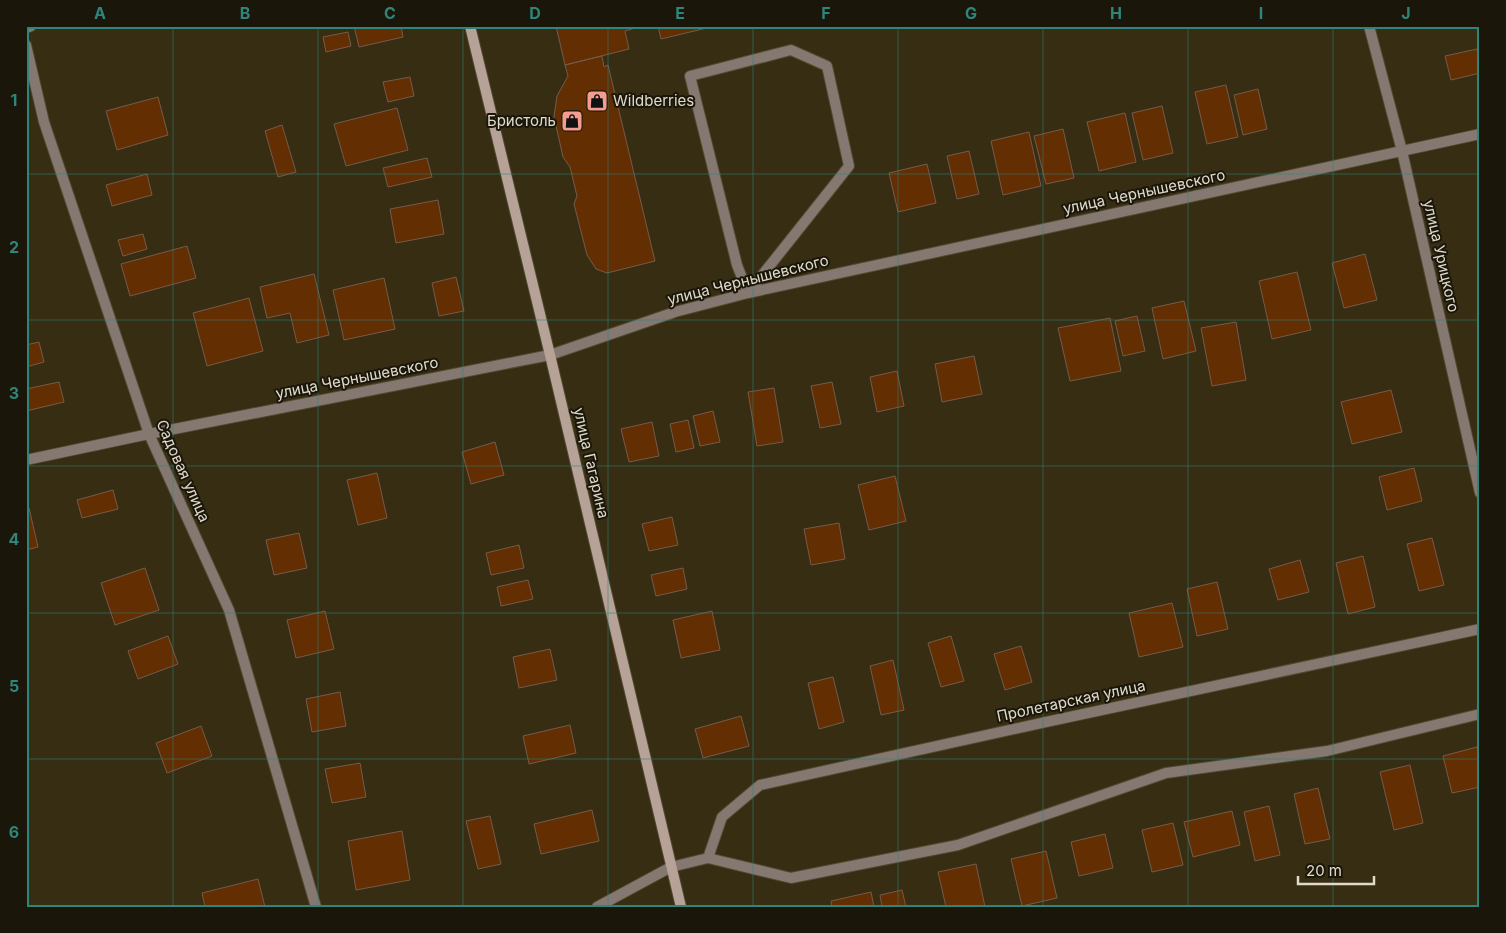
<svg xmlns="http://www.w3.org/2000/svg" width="1506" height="933" font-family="Inter,sans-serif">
<rect width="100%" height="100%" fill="#362d13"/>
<path fill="#622e02" stroke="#755b4b" d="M354 26H401L403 37 359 47Z
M556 26H642L625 31 629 49 565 65Z
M658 26H715L661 39Z
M348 32 351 46 326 52 323 37Z
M1477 49 1480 61V73L1451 80 1445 56Z
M602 56 604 67 608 65 655 261 607 273 596 269 587 255 574 204 577 196 570 167 563 157 554 117 557 96 568 76 565 65Z
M410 77 414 96 388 102 383 82Z
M1226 85 1238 137 1207 144 1195 92Z
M1258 89 1267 129 1243 135 1234 95Z
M158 97 168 135 117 150 106 111Z
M1162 106 1173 153 1143 160 1132 113Z
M397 108 408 150 346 166 334 124Z
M1125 113 1136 162 1099 171 1087 122Z
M282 125 296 172 278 177 265 131Z
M1063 129 1074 178 1046 184 1034 136Z
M1029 132 1041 186 1003 195 991 141Z
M969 151 979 194 957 199 947 156Z
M427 158 432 177 388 187 383 168Z
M927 164 936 203 898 212 889 173Z
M147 174 152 195 112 206 106 185Z
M438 200 444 234 396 243 390 209Z
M143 234 147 249 123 256 118 240Z
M187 246 196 278 130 296 121 264Z
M1365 254 1377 300 1344 308 1332 263Z
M1297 272 1311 330 1272 339 1259 281Z
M314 274 329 335 297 343 290 313 267 318 260 287Z
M456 277 464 311 439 316 432 283Z
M384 278 395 329 344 340 333 290Z
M249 298 263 351 207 366 193 313Z
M1184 301 1196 351 1163 359 1152 308Z
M1137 316 1145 351 1123 356 1115 321Z
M1110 318 1121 371 1070 381 1058 328Z
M1236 322 1246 380 1212 386 1201 328Z
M39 342 44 362 26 367V345Z
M974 356 982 394 942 402 935 364Z
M897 371 904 406 877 412 870 377Z
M59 382 64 402 26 411V389Z
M832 382 841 424 820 428 811 386Z
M774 388 783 442 757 446 748 392Z
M1391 390 1402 432 1352 444 1341 402Z
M713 411 720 442 700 446 693 416Z
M688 420 694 448 676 452 670 424Z
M652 422 659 456 629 462 621 429Z
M495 442 504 475 471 484 462 452Z
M1414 468 1422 501 1387 510 1379 477Z
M377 473 387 518 358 525 347 480Z
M895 476 906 521 869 530 858 485Z
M113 490 118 509 82 518 77 500Z
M29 508 38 547 26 550V509Z
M672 517 678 545 649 551 642 524Z
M839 523 845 559 811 565 804 529Z
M299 533 307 568 274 575 266 540Z
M1432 538 1444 585 1419 591 1407 544Z
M519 545 524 568 491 575 486 553Z
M1363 556 1375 607 1348 614 1336 563Z
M1300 560 1309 592 1278 600 1269 569Z
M145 568 159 610 115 625 101 583Z
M683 568 687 589 656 596 651 575Z
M528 580 533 599 501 606 497 587Z
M1217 582 1228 629 1197 636 1187 589Z
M1172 603 1183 647 1139 657 1129 613Z
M325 611 334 649 296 658 287 620Z
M712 611 720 650 681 658 673 620Z
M168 636 178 664 138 679 128 651Z
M951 636 964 681 941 687 928 643Z
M1021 646 1032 682 1005 690 994 654Z
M550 649 557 680 519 688 513 657Z
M893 660 904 710 881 715 870 666Z
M833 677 844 722 819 729 808 683Z
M340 692 346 726 312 732 306 699Z
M741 716 749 746 703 758 695 729Z
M570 725 576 753 529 764 523 736Z
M201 726 212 756 167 773 156 743Z
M1477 747 1480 759V787L1452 793 1443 756Z
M360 763 366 797 332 803 325 769Z
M1410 765 1423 823 1394 830 1380 772Z
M1318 788 1330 839 1305 844 1294 794Z
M1269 806 1280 855 1255 861 1244 812Z
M592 810 599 841 541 854 534 824Z
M1232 811 1240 845 1193 857 1184 822Z
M490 816 501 864 478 869 466 821Z
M1173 823 1183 865 1152 872 1142 830Z
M402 831 410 880 356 890 348 841Z
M1105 834 1113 868 1079 876 1071 842Z
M1046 851 1057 898 1022 906 1011 859Z
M976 864 985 907H946L938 872Z
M258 879 265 907H205L202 893Z
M902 890 906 907H882L880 895Z
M871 892 874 907H832L831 901Z"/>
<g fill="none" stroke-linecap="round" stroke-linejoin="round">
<g stroke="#514930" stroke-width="12">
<path id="service" d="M1369 26 1402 151
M791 50 827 66 849 166 748 293 737 265 690 76Z
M597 907 671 867"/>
</g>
<g stroke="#514930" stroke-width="12">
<path id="minor" d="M26 28 31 26
M26 45 44 122 149 434 229 610 316 907
M1402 151 1480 493
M26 460 149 434 550 355 675 312 748 293 1480 134
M708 858 791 878 958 845 1166 773 1327 751 1480 714
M671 867 708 858 722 817 760 785 1046 722 1480 629"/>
</g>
<g stroke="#514930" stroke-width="12">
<path id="secondary" d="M470 26 550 355 681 907"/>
</g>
<use href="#service" stroke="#857871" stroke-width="10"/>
<use href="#minor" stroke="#857871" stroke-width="10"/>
<use href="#secondary" stroke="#b7a297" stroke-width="10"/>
</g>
<path fill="none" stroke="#2e857c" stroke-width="1" stroke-opacity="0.55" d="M173 26V907M318 26V907M463 26V907M608 26V907M753 26V907M898 26V907M1043 26V907M1188 26V907M1333 26V907M26 174H1480M26 320H1480M26 466H1480M26 613H1480M26 759H1480"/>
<defs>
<g id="shop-square" transform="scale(1.125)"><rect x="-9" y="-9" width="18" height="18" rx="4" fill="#f59c91" stroke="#1a160a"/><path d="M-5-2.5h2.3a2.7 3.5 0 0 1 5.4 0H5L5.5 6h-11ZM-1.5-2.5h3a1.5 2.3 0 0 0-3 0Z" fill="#111"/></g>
</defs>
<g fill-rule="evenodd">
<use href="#shop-square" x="597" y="101"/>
<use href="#shop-square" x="572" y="121"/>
</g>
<g text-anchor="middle" stroke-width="4" stroke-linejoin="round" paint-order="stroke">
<g font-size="15" fill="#e0dacb" stroke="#1a160a" text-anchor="start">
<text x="613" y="106">Wildberries</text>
<text x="556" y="126" text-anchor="end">Бристоль</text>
</g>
<g font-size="15" fill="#e0dacb" stroke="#1a160a">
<text transform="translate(1144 192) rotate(-12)" y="5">улица Чернышевского</text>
<text transform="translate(1441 256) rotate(77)" y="5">улица Урицкого</text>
<text transform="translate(748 280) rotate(-14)" y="5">улица Чернышевского</text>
<text transform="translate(357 378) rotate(-11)" y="5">улица Чернышевского</text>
<text transform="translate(591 463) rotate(77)" y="5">улица Гагарина</text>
<text transform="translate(183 471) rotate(66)" y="5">Садовая улица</text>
<text transform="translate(1071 701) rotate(-12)" y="5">Пролетарская улица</text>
</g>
</g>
<rect width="1506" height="933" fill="none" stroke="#1a160a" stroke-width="55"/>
<path d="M1298 876v8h76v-8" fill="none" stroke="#e0dacb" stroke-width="2.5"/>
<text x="1306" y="876" font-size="15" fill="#e0dacb" stroke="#1a160a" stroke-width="4" paint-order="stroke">20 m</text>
<rect x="28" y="28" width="1450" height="878" fill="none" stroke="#2e857c" stroke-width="2"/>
<g font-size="16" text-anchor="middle" font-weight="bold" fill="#2e857c">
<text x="100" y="19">A</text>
<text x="245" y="19">B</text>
<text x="390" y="19">C</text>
<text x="535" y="19">D</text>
<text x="680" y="19">E</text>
<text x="826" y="19">F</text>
<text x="971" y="19">G</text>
<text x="1116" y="19">H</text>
<text x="1261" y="19">I</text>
<text x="1406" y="19">J</text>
<text x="14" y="106">1</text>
<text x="14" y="253">2</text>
<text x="14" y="399">3</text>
<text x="14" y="545">4</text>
<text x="14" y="692">5</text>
<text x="14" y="838">6</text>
</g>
</svg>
